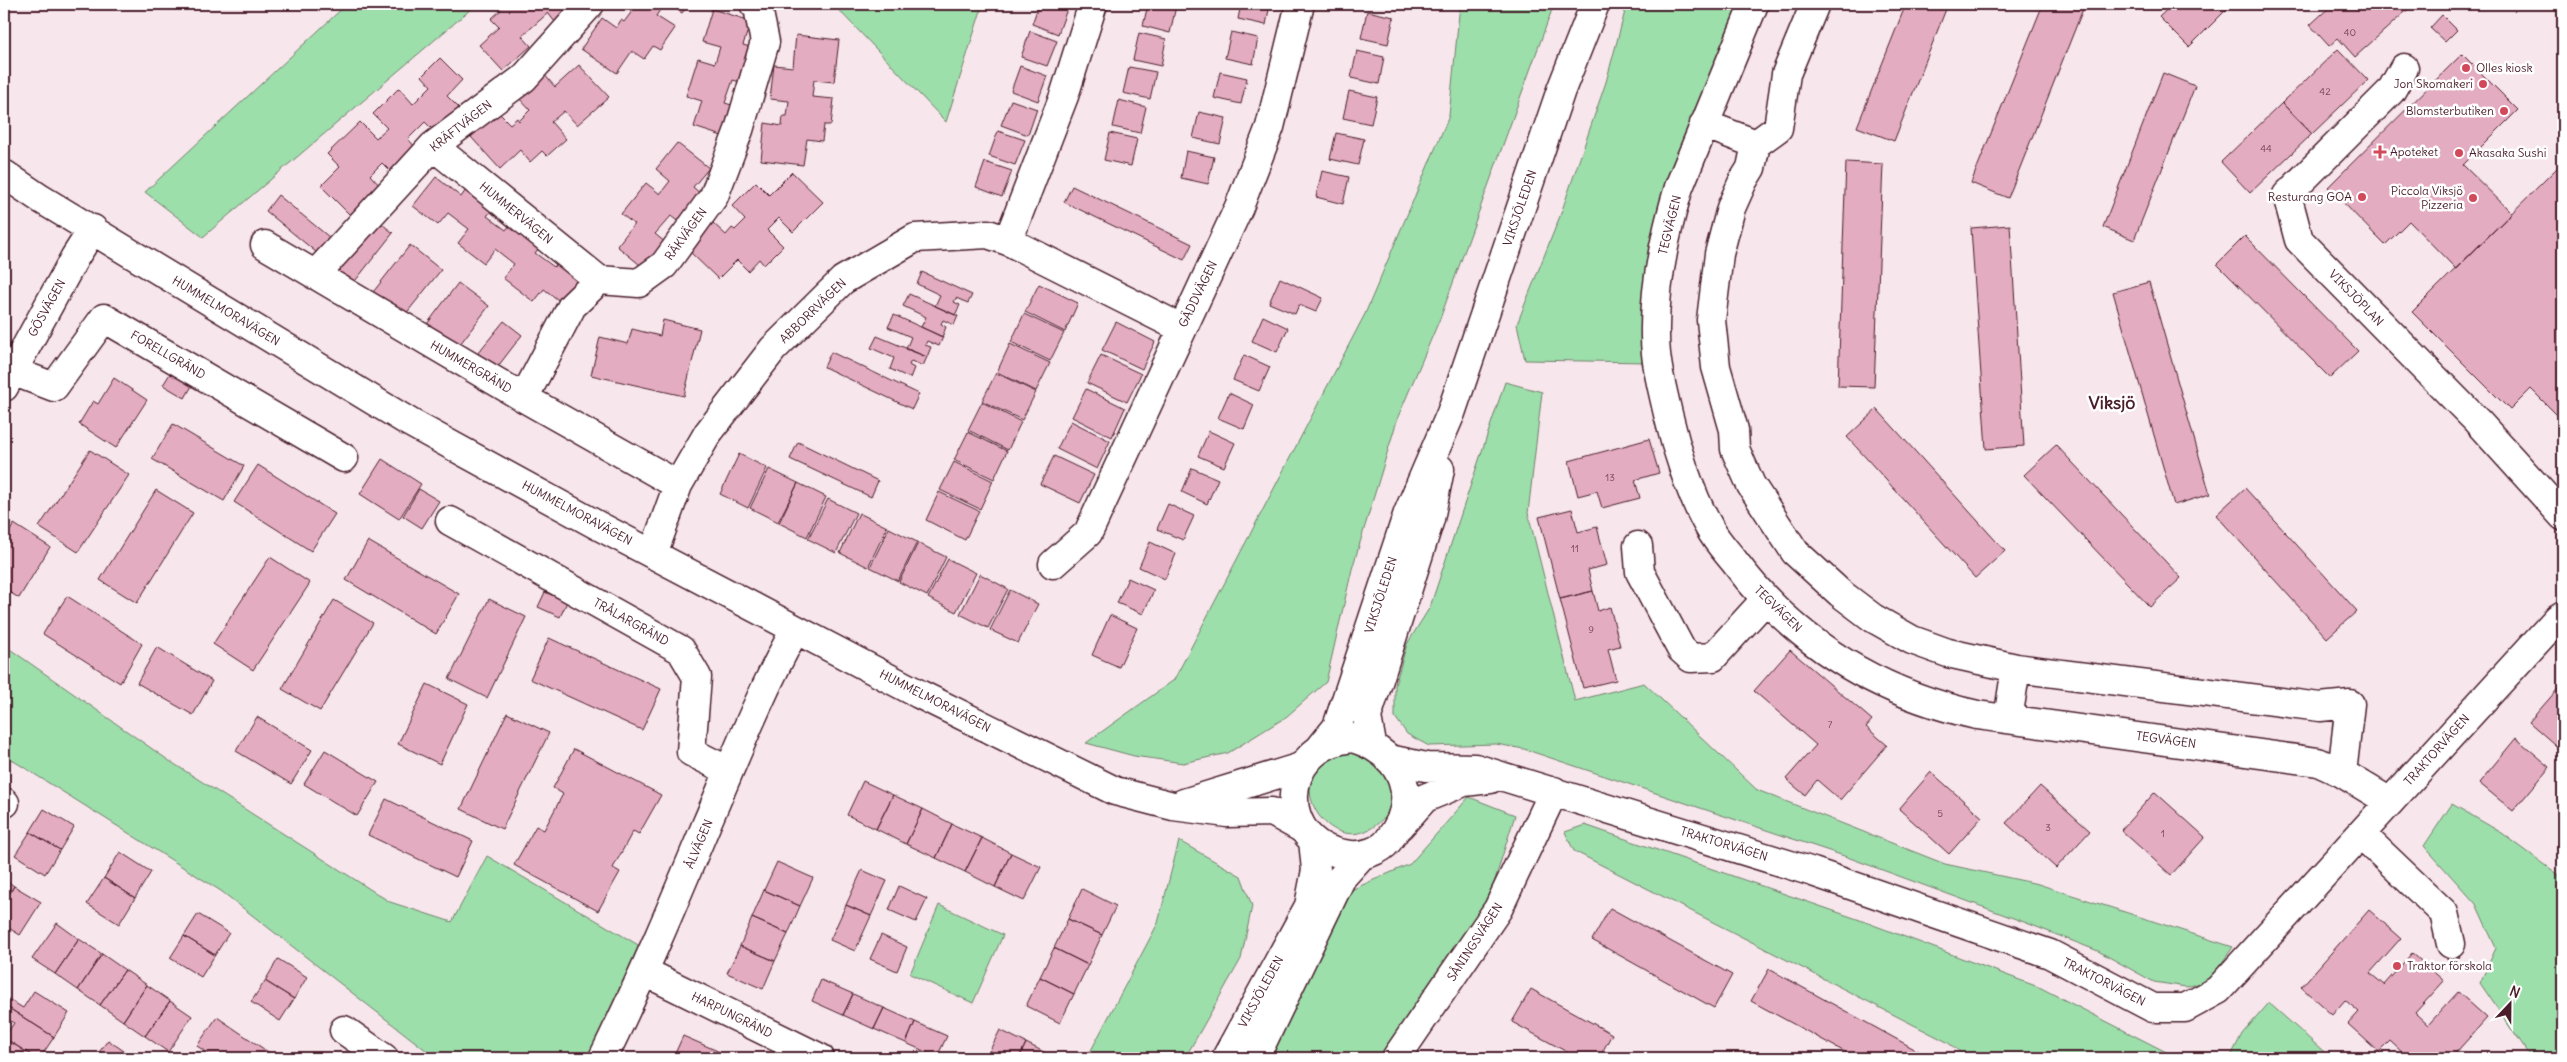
<svg xmlns="http://www.w3.org/2000/svg" width="2567" height="1062" font-family="Delius,sans-serif">
<rect width="100%" height="100%" fill="#f7e6ec"/>
<filter id="ink" filterUnits="userSpaceOnUse"><feTurbulence type="fractalNoise" baseFrequency=".02" numOctaves="2"/><feDisplacementMap in="SourceGraphic" scale="10" xChannelSelector="R" yChannelSelector="G"/><feConvolveMatrix kernelMatrix="1 2 1 2 8 2 1 2 1" color-interpolation-filters="sRGB"/></filter>
<g filter="url(#ink)">
<path fill="#9cdfab" stroke="#737f6b" d="M347 4H477L203 237 145 192Z
M833 4H983L946 122Z
M1460 4H1554L1441 316 1398 417 1352 569 1326 682 1286 717 1228 753 1183 763 1134 756 1086 743 1174 680 1365 314 1449 116Z
M1627 4H1743L1717 65 1647 362 1525 360 1517 324 1560 216 1606 82Z
M1505 382 1542 392 1528 513 1575 701 1644 683 1757 790 1945 864 2038 884 2233 947 2209 981 2186 987 2154 982 2098 951 2024 922 1847 857 1524 749 1496 744 1429 746 1407 734 1395 717V685L1407 644 1430 607Z
M4 645 168 760 390 902 452 922 487 856 640 946 593 1058H436L221 891 4 755Z
M1353 750 1387 770C1392 793 1397 809 1376 825 1331 859 1283 785 1328 758 1334 753 1346 752 1353 750Z
M1469 797 1515 815 1490 896 1379 1058H1268L1351 890 1410 864Z
M2452 804 2502 833 2563 878V1058H2531L2480 983 2496 948 2476 904 2424 846Z
M1585 825 1860 920 2041 988 2178 1058H1968L1947 1042 1574 851 1565 832Z
M1179 841 1241 876 1252 906 1241 959 1185 1058H1087L1158 923Z
M939 905 1003 935 973 1003 910 974Z
M2269 1003 2331 1058H2230L2242 1034Z"/>
<path fill="#e4acc1" stroke="#4a1f2b" d="M496 4H567L570 8 555 22 548 13 522 36 531 46 503 71 479 45 499 27 491 19 501 10Z
M624 4H664L656 16 675 28 660 50 653 46 644 59 632 51 617 73 581 49 602 18 616 28 621 20 624 22 633 10Z
M668 4H689L682 13Z
M1039 4H1054L1067 9 1058 34 1032 24Z
M1148 4 1176 6 1170 33 1143 26Z
M1241 4H1270L1266 25 1238 19Z
M1906 4H1948L1894 141 1857 127Z
M2043 4H2085L2008 198 1971 183Z
M2173 4H2232L2189 47 2159 17Z
M2333 4H2414L2355 57 2338 38 2329 46 2310 25Z
M712 9 751 21 743 45 757 49 746 84 733 80 725 103 738 107 728 138 694 127 702 101 686 96 698 58 715 63 720 47 702 42Z
M1367 11 1394 17 1388 44 1361 38Z
M2442 15 2457 30 2445 42 2430 28Z
M1030 31 1057 41 1047 66 1021 57Z
M1231 32 1258 38 1253 64 1225 58Z
M1139 33 1166 39 1161 66 1133 60Z
M796 35 839 40 834 82 814 80 812 97 834 99 831 125H824L822 141 807 139 803 165 761 160 765 123 782 126 783 116H787L789 101 770 99 774 65 793 67Z
M2338 49 2368 80 2312 134 2282 103Z
M1357 51 1384 57 1379 84 1351 78Z
M2462 54 2518 110 2463 165 2512 213 2456 269 2409 221 2385 245 2328 187Z
M440 58 462 80 447 96 461 110 437 134 425 122 408 139 417 149 392 173 382 163 370 175 381 187 351 216 321 186 340 167 327 154 360 122 376 138 387 128 373 114 399 88 413 104 431 86 422 76Z
M579 65 609 97 577 125 564 111 551 122 566 139 547 156 542 151 530 162 520 150 500 169 471 137 498 112 510 124 517 118 519 121 530 110 517 96 543 73 555 87Z
M1020 66 1047 76 1038 101 1011 91Z
M1129 67 1156 72 1150 99 1123 93Z
M1220 72 1247 78 1241 104 1214 98Z
M2163 73 2195 86 2134 240 2103 227Z
M1349 91 1377 97 1371 124 1343 118Z
M1011 100 1037 109 1028 135 1001 125Z
M1119 100 1146 107 1140 133 1113 127Z
M2282 103 2312 134 2250 193 2221 162Z
M1199 112 1226 118 1220 144 1193 138Z
M998 131 1025 140 1015 165 989 156Z
M1110 133 1137 139 1131 166 1104 160Z
M1336 133 1364 139 1358 165 1330 159Z
M677 143 709 168 693 187 704 197 682 225 671 216 655 234 666 243 645 269 617 246 634 224 621 214 646 183 660 194 670 181 656 169Z
M1186 151 1214 157 1208 184 1181 178Z
M985 162 1012 171 1002 197 976 187Z
M1846 162 1883 164 1874 387 1838 386Z
M2563 162V421L2531 389 2510 410 2412 312Z
M1322 171 1349 177 1343 204 1316 197Z
M792 172 823 202 793 232 779 218 767 230 783 246 764 265 759 259 748 271 737 260 718 279 687 249 713 223 726 235 732 228 735 230 745 220 732 206 756 182 769 195Z
M436 177 461 197 471 183 497 204 487 216 506 230 515 219 544 242 535 253 554 267 562 257 589 278 566 306 544 289 534 302 503 278 514 264 495 249 484 263 458 243 469 229 448 213 438 225 413 206Z
M1072 186 1192 244 1184 260 1064 202Z
M278 195 335 242 322 257 266 211Z
M376 219 393 233 348 290 330 275Z
M2010 225 2024 446 1986 449 1971 228Z
M2245 236 2358 351 2330 378 2217 264Z
M410 245 441 270 401 320 370 296Z
M922 272 972 295 968 303 956 298 954 302 960 305 955 315 935 306 940 295 917 284Z
M1280 278 1323 298 1316 312 1299 305 1295 314 1269 303Z
M2149 282 2210 494 2174 505 2113 292Z
M458 283 489 306 454 352 424 328Z
M1039 284 1078 303 1065 332 1025 312Z
M909 294 958 316 954 325 943 320 941 324 946 327 942 337 921 327 926 317 903 306Z
M1024 314 1064 333 1050 361 1011 342Z
M894 315 943 337 939 346 927 341 925 345 931 347 927 357 906 349 911 337 888 327Z
M1263 316 1288 328 1277 352 1252 341Z
M663 320 700 329 684 396 591 375 600 337 628 344 632 329 660 336Z
M504 321 522 335 492 374 473 359Z
M1116 322 1155 342 1142 369 1102 350Z
M877 336 927 357 923 366 911 361 909 365 914 368 910 378 890 369 894 358 871 348Z
M1010 344 1050 363 1036 391 997 372Z
M831 352 919 394 912 409 824 367Z
M1101 355 1141 374 1127 402 1087 383Z
M1244 355 1270 367 1259 391 1233 380Z
M171 372 193 384 185 398 163 385Z
M996 373 1036 392 1022 420 982 401Z
M114 378 147 400 116 448 79 424 93 401 98 404Z
M1086 389 1125 408 1112 437 1072 417Z
M1229 393 1254 405 1244 429 1218 418Z
M982 402 1021 422 1008 450 968 430Z
M1877 409 2005 551 1975 578 1847 437Z
M1071 421 1110 441 1097 469 1057 449Z
M173 424 244 466 224 501 152 459Z
M1209 431 1235 443 1224 467 1198 456Z
M968 432 1007 451 994 479 954 460Z
M1649 439 1659 473 1635 480 1640 498 1602 508 1597 491 1578 496 1569 461Z
M798 442 878 481 871 497 790 459Z
M2056 445 2181 578 2150 607 2024 475Z
M90 450 129 475 78 552 39 527Z
M739 454 767 468 748 508 720 494Z
M1054 456 1094 475 1080 503 1040 484Z
M382 459 421 484 399 519 360 494Z
M954 462 993 481 980 509 940 490Z
M258 465 335 514 311 551 234 502Z
M1192 468 1218 479 1207 504 1182 492Z
M769 469 798 483 778 522 750 508Z
M798 483 826 497 807 537 779 523Z
M2245 488 2357 611 2327 638 2216 515Z
M419 489 439 501 422 528 403 516Z
M156 490 193 513 137 603 100 580Z
M939 492 979 511 965 540 926 520Z
M828 499 856 513 836 553 808 539Z
M1168 504 1194 516 1183 540 1157 529Z
M1572 509 1578 532 1597 527 1607 565 1588 570 1593 591 1560 599 1539 517Z
M859 513 887 527 868 567 840 553Z
M14 524 50 547 19 598 4 589V541Z
M889 528 917 542 898 581 870 567Z
M368 541 459 594 436 634 346 580Z
M1150 542 1176 554 1165 579 1139 567Z
M918 543 946 557 927 596 899 582Z
M270 557 310 583 253 670 213 644Z
M948 559 976 573 956 612 928 598Z
M980 574 1008 589 988 628 960 614Z
M1128 578 1154 590 1143 614 1117 603Z
M1010 590 1038 604 1018 643 990 630Z
M1593 591 1598 611 1610 607 1620 646 1608 649 1616 680 1583 688 1560 599Z
M545 592 567 602 560 617 538 607Z
M67 596 142 644 120 683 43 634Z
M489 599 526 617 487 698 449 679Z
M334 600 373 623 320 711 282 689Z
M1110 615 1137 628 1119 667 1092 655Z
M549 638 661 689 642 730 530 679Z
M157 647 212 681 193 715 137 683Z
M1790 650 1872 720 1866 727 1887 745 1840 800 1817 780 1805 795 1786 779 1816 745 1754 691Z
M2563 683V750L2562 751 2529 722Z
M427 684 468 704 440 764 398 744Z
M507 713 549 733 502 829 461 809Z
M257 717 312 750 291 784 236 751Z
M2516 738 2550 767 2513 811 2479 783Z
M574 749 661 795 639 834 633 831 613 868 620 872 598 911 514 865 536 826 544 830 563 794 553 788Z
M325 750 378 782 357 816 304 784Z
M1931 772 1982 817 1949 854 1899 809Z
M863 781 893 795 876 829 847 815Z
M2040 786 2090 831 2056 868 2006 823Z
M2155 792 2205 837 2171 875 2121 830Z
M893 795 923 809 906 844 876 829Z
M386 799 473 841 456 877 368 835Z
M44 809 74 827 60 850 30 832Z
M923 809 952 824 936 858 906 844Z
M952 824 982 838 965 872 936 858Z
M30 832 60 850 45 874 15 855Z
M982 838 1011 853 995 887 965 872Z
M120 852 151 872 135 898 104 878Z
M1011 853 1041 867 1024 901 995 887Z
M777 862 813 878 800 906 764 890Z
M862 870 887 881 871 916 846 905Z
M104 878 135 898 119 924 87 904Z
M4 879 14 886 4 903Z
M14 886 41 902 20 935 4 925V903Z
M899 886 927 899 916 922 889 910Z
M1082 889 1116 906 1102 935 1068 919Z
M764 890 800 906 788 934 752 918Z
M846 905 871 916 855 951 830 940Z
M1610 908 1732 975 1714 1008 1592 940Z
M2369 910 2401 938 2370 973 2384 985 2412 953 2444 981 2415 1013 2428 1025 2458 992 2487 1018 2451 1058H2401L2404 1054 2390 1041 2379 1052 2348 1024 2359 1012 2345 1000 2332 1015 2301 987Z
M198 914 229 933 215 955 184 936Z
M752 918 788 934 775 961 740 946Z
M1068 919 1102 935 1088 965 1054 948Z
M57 923 79 939 55 974 32 959Z
M881 935 907 947 897 971 870 959Z
M184 936 215 955 201 977 170 958Z
M79 939 102 954 78 990 55 974Z
M740 946 775 961 763 989 727 973Z
M1054 948 1088 965 1074 994 1040 977Z
M102 954 125 970 100 1005 78 990Z
M278 959 307 977 294 999 265 981Z
M1769 969 1929 1057 1928 1058H1856L1751 1001Z
M125 970 147 985 123 1021 100 1005Z
M1040 977 1074 994 1060 1023 1026 1006Z
M821 980 853 994 843 1015 812 1001Z
M265 981 294 999 280 1021 251 1002Z
M147 985 170 1001 145 1036 123 1021Z
M1531 989 1612 1034 1599 1058H1578L1512 1022Z
M34 991 69 1013 54 1037 4 1005 5 997 23 1008Z
M853 994 884 1008 874 1029 843 1015Z
M170 1001 192 1016 168 1052 145 1036Z
M4 1005 54 1037 40 1058H36L4 1038 14 1023 4 1017Z
M884 1008 915 1022 906 1043 874 1029Z
M217 1017 277 1058H215L197 1046Z
M915 1022 947 1036 937 1057 906 1043Z
M1000 1030 1026 1043 1019 1058H986Z
M683 1036 720 1052 717 1058H673Z
M4 1038 36 1058H4Z
M108 1040 134 1058H95Z
M1026 1043 1052 1056 1051 1058H1019Z"/>
<g fill="none" stroke-linecap="round" stroke-linejoin="round">
<g stroke="#4a1f2b" stroke-width="31">
<path id="minor" d="M1754 4 1679 187C1665 234 1654 285 1655 336 1655 362 1662 388 1668 414 1676 449 1691 496 1709 527 1715 539 1725 550 1734 561 1795 643 1878 693 1977 715L2318 762 2342 773 2390 802
M1815 4 1786 74 1778 128 1756 144 1751 168 1743 181 1731 208 1719 254 1711 320 1716 367 1734 430 1735 449 1751 485 1795 552 1840 593 1873 618 1912 640 1948 653 2016 668 2320 707 2350 704 2342 773
M2404 68 2391 91 2287 195 2299 240 2477 421 2563 516
M1704 124 1756 144
M433 146 599 280
M4 174 41 199 409 422 597 525 919 694 1115 791 1173 806 1227 813 1272 812 1303 829
M1008 241 1064 96 1093 4
M265 245 524 398 678 485
M315 275 433 146 524 78 590 4
M12 371 54 387 104 318 344 458
M4 387 75 257 93 229
M524 398 572 306 599 280 639 283 664 265 714 196 739 130 765 42 758 8 754 4
M450 521 681 650 697 677 691 752 729 771
M1638 546 1640 572 1681 649 1691 658 1713 657 1766 599
M653 554 678 485 708 433 773 349 843 280 915 238 988 234 1008 241 1181 328
M1053 564 1088 533 1239 207 1270 127 1300 4
M2008 719 2016 668
M1389 759 1426 767 1475 768 1813 872 2050 954 2153 1008H2185L2218 990 2558 618 2563 615
M4 802 5 803
M1184 803 1301 767
M1400 826 1425 798 1464 782 1490 779
M2361 834 2444 913 2451 944
M645 972 820 1058
M344 1030 384 1058
M603 1058C641 981 674 902 707 823 735 758 761 691 795 630
M1396 1058 1498 909 1554 791"/>
</g>
<g stroke="#4a1f2b" stroke-width="31">
<path id="major" d="M1353 738C1403 754 1422 798 1388 841 1380 851 1364 856 1351 855 1274 849 1275 745 1353 738Z
M1372 744 1367 717 1430 519 1440 469
M1321 747 1337 727 1408 513 1451 413 1561 90 1595 4
M1226 1058 1309 906 1316 870 1313 840
M1251 1058 1262 1043 1342 877 1361 856"/>
</g>
<use href="#minor" stroke="#fff" stroke-width="28"/>
<use href="#major" stroke="#fff" stroke-width="28"/>
</g>
</g>
<g fill="#d1495b" stroke="#fff" stroke-width="2">
<circle cx="2466" cy="68" r="5"/>
<circle cx="2483" cy="84" r="5"/>
<circle cx="2504" cy="111" r="5"/>
<path d="M2377.5 144.5h5v5h5v5h-5v5h-5v-5h-5v-5h5z"/>
<circle cx="2459" cy="153" r="5"/>
<circle cx="2362" cy="197" r="5"/>
<circle cx="2473" cy="198" r="5"/>
<circle cx="2397" cy="966" r="5"/>
</g>
<g text-anchor="middle" stroke-width="5" stroke-linejoin="round" paint-order="stroke">
<g font-size="10" fill="#704250">
<text x="2350" y="36">40</text>
<text x="2325" y="95">42</text>
<text x="2266" y="152">44</text>
<text x="1610" y="481">13</text>
<text x="1575" y="552">11</text>
<text x="1591" y="633">9</text>
<text x="1830" y="728">7</text>
<text x="1940" y="817">5</text>
<text x="2048" y="831">3</text>
<text x="2163" y="837">1</text>
</g>
<g font-size="12" fill="#4a1f2b" stroke="#fff" text-anchor="start">
<text x="2476" y="72">Olles kiosk</text>
<text x="2473" y="88" text-anchor="end">Jon Skomakeri</text>
<text x="2494" y="115" text-anchor="end">Blomsterbutiken</text>
<text x="2390" y="156">Apoteket</text>
<text x="2469" y="157">Akasaka Sushi</text>
<text x="2463" y="195" text-anchor="end">Piccola Viksjö<tspan x="2463" dy="14">Pizzeria</tspan></text>
<text x="2352" y="201" text-anchor="end">Resturang GOA</text>
<text x="2407" y="970">Traktor förskola</text>
</g>
<g font-size="12" fill="#4a1f2b" stroke="#fff">
<text transform="translate(461 126) rotate(-38)" y="4">KRÄFTVÄGEN</text>
<text transform="translate(1520 208) rotate(-71)" y="4">VIKSJÖLEDEN</text>
<text transform="translate(516 213) rotate(39)" y="4">HUMMERVÄGEN</text>
<text transform="translate(1670 225) rotate(-76)" y="4">TEGVÄGEN</text>
<text transform="translate(686 234) rotate(-54)" y="4">RÄKVÄGEN</text>
<text transform="translate(1198 294) rotate(-64)" y="4">GÄDDVÄGEN</text>
<text transform="translate(2356 298) rotate(46)" y="4">VIKSJÖPLAN</text>
<text transform="translate(47 308) rotate(-61)" y="4">GÖSVÄGEN</text>
<text transform="translate(226 311) rotate(31)" y="4">HUMMELMORAVÄGEN</text>
<text transform="translate(813 311) rotate(-44)" y="4">ABBORRVÄGEN</text>
<text transform="translate(168 355) rotate(30)" y="4">FORELLGRÄND</text>
<text transform="translate(471 367) rotate(30)" y="4">HUMMERGRÄND</text>
<text transform="translate(577 513) rotate(28)" y="4">HUMMELMORAVÄGEN</text>
<text transform="translate(1381 595) rotate(-72)" y="4">VIKSJÖLEDEN</text>
<text transform="translate(1778 609) rotate(44)" y="4">TEGVÄGEN</text>
<text transform="translate(631 622) rotate(29)" y="4">TRÅLARGRÄND</text>
<text transform="translate(935 701) rotate(27)" y="4">HUMMELMORAVÄGEN</text>
<text transform="translate(2166 740) rotate(8)" y="4">TEGVÄGEN</text>
<text transform="translate(2437 750) rotate(-48)" y="4">TRAKTORVÄGEN</text>
<text transform="translate(699 844) rotate(-67)" y="4">ÅLVÄGEN</text>
<text transform="translate(1724 844) rotate(17)" y="4">TRAKTORVÄGEN</text>
<text transform="translate(1475 942) rotate(-57)" y="4">SÅNINGSVÄGEN</text>
<text transform="translate(2104 982) rotate(27)" y="4">TRAKTORVÄGEN</text>
<text transform="translate(1261 992) rotate(-61)" y="4">VIKSJÖLEDEN</text>
<text transform="translate(732 1015) rotate(26)" y="4">HARPUNGRÄND</text>
</g>
<g font-size="18" font-weight="bold" fill="#4a1f2b" stroke="#fff">
<text x="2112" y="409">Viksjö</text>
</g>
</g>
<rect width="2567" height="1062" fill="none" stroke="#fff" stroke-width="20"/>
<rect x="10" y="10" width="2547" height="1042" fill="none" stroke="#4a1f2b" stroke-width="2" filter="url(#ink)"/>
<g transform="translate(2510 1004) rotate(22)" stroke="#ffffff" stroke-width="4" paint-order="stroke">
<path d="M0-4L9 19L0 12L-9 19Z" fill="#4a1f2b"/>
<text y="-8" font-size="14" font-weight="bold" text-anchor="middle" fill="#4a1f2b">N</text>
</g>
</svg>
